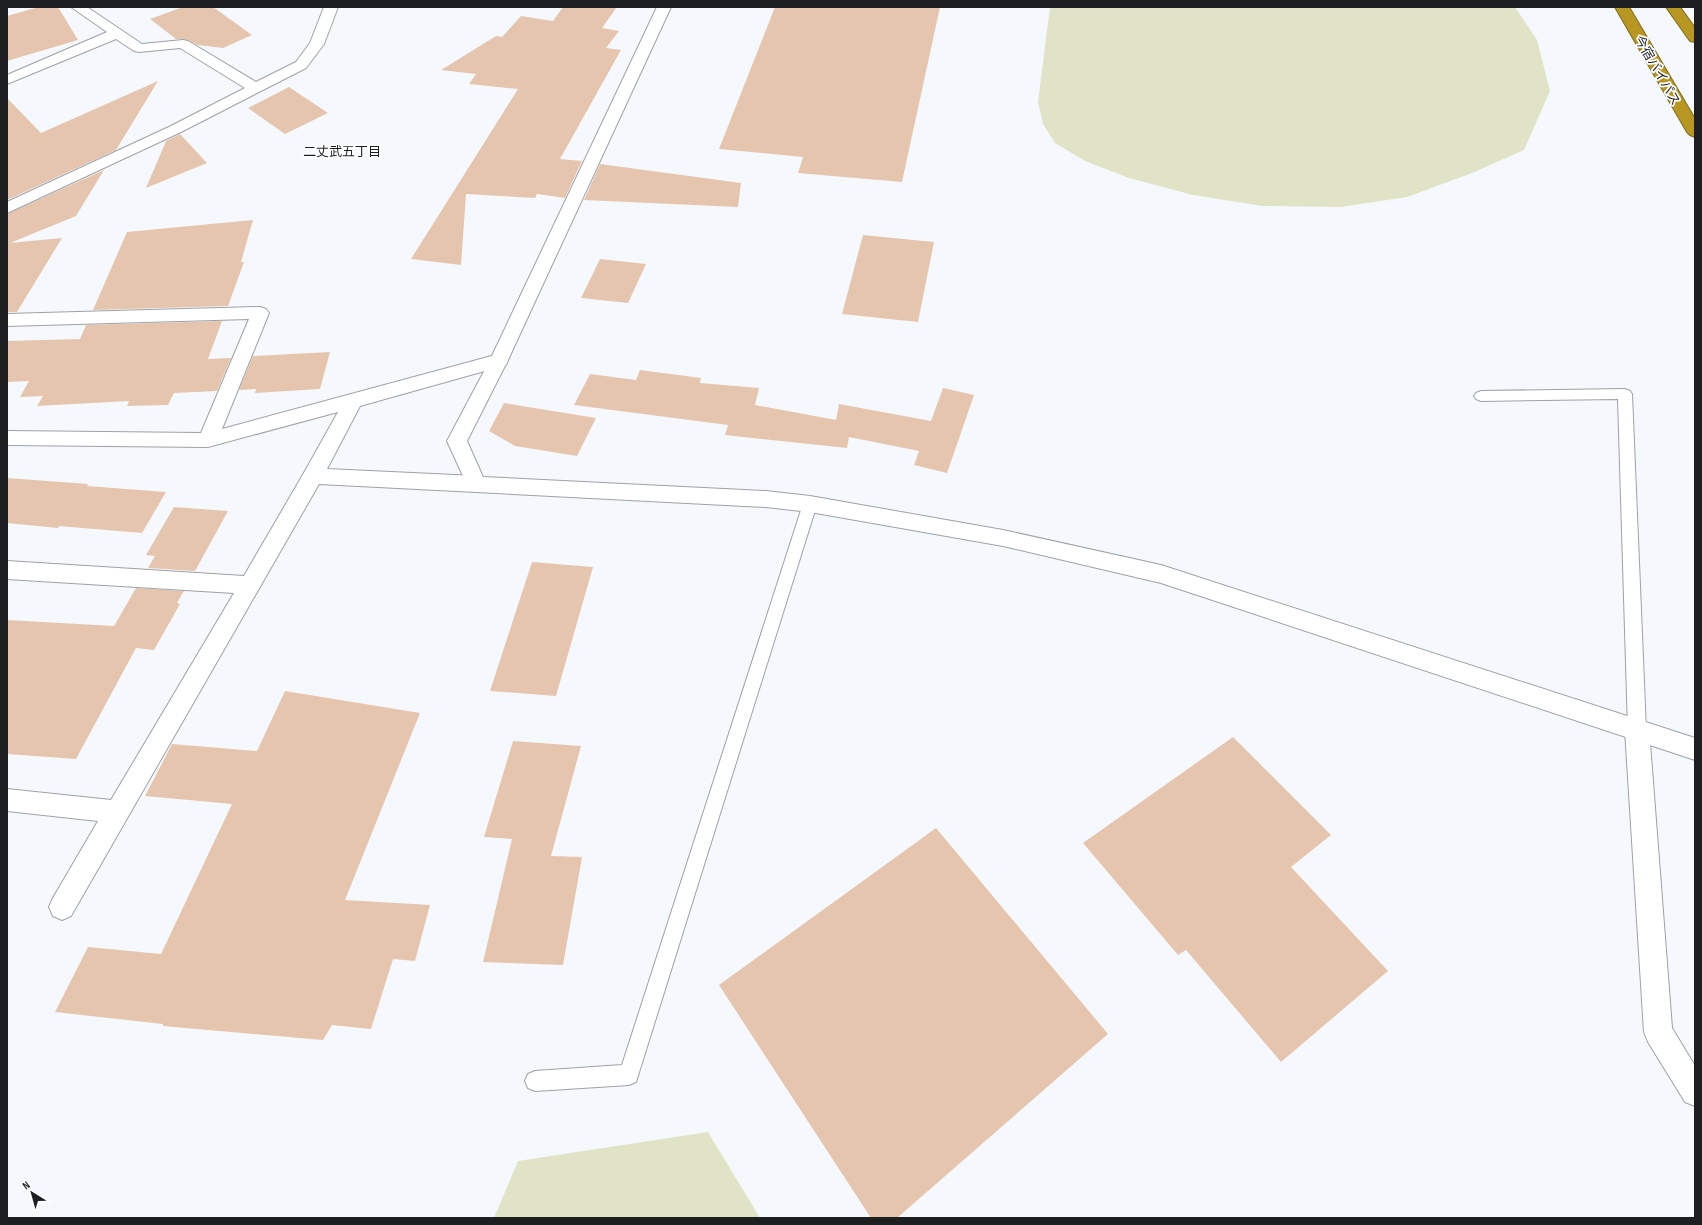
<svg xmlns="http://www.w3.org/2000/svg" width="1702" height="1225" font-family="'Sofia Sans Condensed','Noto Sans JP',sans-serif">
<rect width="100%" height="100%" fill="#f5f9fd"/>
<path fill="#e0e3c5" d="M1050 7H1515L1537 40 1550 91 1524 150 1472 173 1407 197 1341 207 1263 206 1193 195 1129 178 1085 161 1055 143 1043 124 1038 102Z
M708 1132 760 1218H494L518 1161Z"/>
<path fill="#e6c5af" d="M39 7H58L78 40 7 61V16Z
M183 7H213L252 35 223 48 198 45 188 40 176 39 150 19Z
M563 7H617L602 28 619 31 606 48 621 50 560 159 582 161 565 198 537 194 535 198 466 194 461 265 411 259 518 89 469 84 476 74 441 70 496 36 502 37 521 16 553 21Z
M775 7H940L902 182 798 173 803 157 719 149Z
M158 81 116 150 7 200V98L41 133Z
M289 87 328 113 285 134 248 108Z
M180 134 207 163 146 188 166 141Z
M600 164 741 183 738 207 584 200Z
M104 170 76 216 10 243 62 238 17 312H7V214Z
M253 220 241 262H244L228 306 93 310 127 232Z
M863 235 934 242 918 322 842 314Z
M600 259 646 264 628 303 581 298Z
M222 321 208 359 231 358 217 391 174 393 168 405 127 406 129 401 37 406 43 396 20 397 29 381 7 382V341L80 339 86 325Z
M330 352 320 389 255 393 256 389 239 390 253 356Z
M640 370 701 378 700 383 759 388 755 405 836 420 839 404 931 421 943 388 974 395 947 473 914 465 919 451 849 437 847 448 725 435 728 425 574 405 590 374 636 380Z
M504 403 596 418 577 456 515 446 489 431Z
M7 478 88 484 87 486 166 492 142 533 59 526 58 528 7 523Z
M174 507 228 511 195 571 148 568 155 556 146 555Z
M532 562 593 567 556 696 490 691Z
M136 588 184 591 177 603 180 604 154 650 136 648 76 759 7 754V620L114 626Z
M285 691 420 713 345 900 430 905 415 961 393 959 371 1029 332 1025 323 1040 163 1026V1024L55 1012 88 947 161 954 232 804 145 796 172 744 257 751Z
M1233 737 1331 835 1291 867 1388 971 1281 1062 1186 950 1178 955 1083 843Z
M513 741 581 746 551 856 582 857 563 965 483 962 512 839 484 837Z
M936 828 1108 1034 897 1218H871L719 985Z"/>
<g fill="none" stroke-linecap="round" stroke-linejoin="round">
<g stroke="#9ea1a5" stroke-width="2">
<path id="lane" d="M1625 389 1630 391 1632 394 1646 730 1643 735 1637 738 1631 735 1628 730 1618 399 1481 401 1476 399 1474 396 1476 393 1481 391Z
M810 498 815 500 817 504 636 1082 629 1085 535 1091 528 1088 525 1081 528 1074 535 1071 622 1065 803 504 805 500Z"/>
</g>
<g stroke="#9ea1a5" stroke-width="2">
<path id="street" d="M71 7H87L142 44 183 40 188 41 256 82 296 62 310 43 324 7H338L324 44 306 68 181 132 7 213V202L171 126 245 88 180 48 139 52 134 51 116 39 7 84V75L107 32Z
M260 307 266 309 269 313 222 429 499 354 506 355 508 360 506 365 360 406 327 469 476 476 483 479 486 484 483 489 476 492 319 484 71 916 62 920 53 916 49 907 53 898 98 821 7 811V789L111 800 234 593 7 579V561L244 576 305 471 338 412 208 447 7 445V431L201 433 249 319 7 326V314Z
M1637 719 1645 723 1649 730 1672 1028 1695 1066V1106L1685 1102 1648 1042 1644 1032 1625 730 1629 723Z"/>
</g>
<g stroke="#9ea1a5" stroke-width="2">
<path id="secondary" d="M657 7H671L508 360 467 441 483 477 766 491 810 496 1003 530 1161 565 1695 738V760L1161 583 1003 546 810 512 766 507 476 492 469 489 447 441 490 360Z"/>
</g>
<g stroke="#816d20" stroke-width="2">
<path id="highway" d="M1615 7H1629L1695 119V137L1690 135 1687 132Z
M1666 7H1680L1695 28V42L1690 41Z"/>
</g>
<use href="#lane" fill="#fff" fill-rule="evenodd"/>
<use href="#street" fill="#fff" fill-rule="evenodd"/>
<use href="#secondary" fill="#fff" fill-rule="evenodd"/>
<use href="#highway" fill="#b79721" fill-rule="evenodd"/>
</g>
<g text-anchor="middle" stroke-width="3.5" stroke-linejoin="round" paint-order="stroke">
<g font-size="13" fill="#1d1e1f" stroke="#fff">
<text transform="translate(1658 70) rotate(60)" y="5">今宿バイパス</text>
</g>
<g font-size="13" fill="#1d1e1f" stroke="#fff">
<text x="342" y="156">二丈武五丁目</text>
</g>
</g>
<rect width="1702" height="1225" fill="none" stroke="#1d1e1f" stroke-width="16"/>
<g transform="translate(32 1193) rotate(323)" stroke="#ffffff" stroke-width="3" paint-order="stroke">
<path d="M0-3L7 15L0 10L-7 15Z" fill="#1d1e1f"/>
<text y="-6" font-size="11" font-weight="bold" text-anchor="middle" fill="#1d1e1f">N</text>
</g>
</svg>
